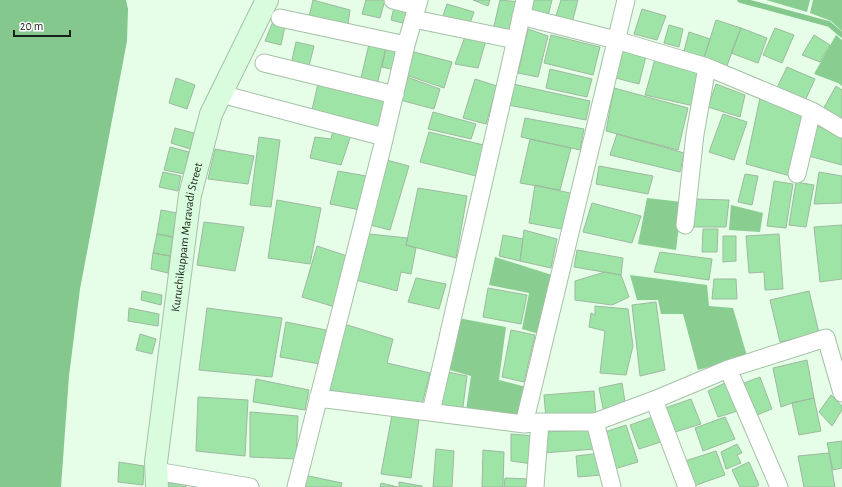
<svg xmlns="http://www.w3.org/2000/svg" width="842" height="487" font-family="'Alegreya Sans',sans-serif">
<rect width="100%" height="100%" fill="#e6fee8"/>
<path fill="#89cd91" d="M766 0H810L807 12Z
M813 0H842V31L831 21 810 13Z
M836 35 842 40V86L838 83 814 74Z
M647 198 682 202 676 250 638 244Z
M731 205 763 213 760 232 729 230Z
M495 257 555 276 542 335 522 329 529 293 489 285Z
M630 275 707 285 709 306 733 308 747 356 698 370 683 314H661L658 300H637Z
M458 318 506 327 499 380 526 387 520 415 466 410 471 376 446 369Z"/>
<path fill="#84c88d" d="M0 0H126L128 9 127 41 80 289 69 376 61 487H0Z"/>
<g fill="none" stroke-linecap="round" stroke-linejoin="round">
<path stroke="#84c88d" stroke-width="5.5" d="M740 0 829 24 842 35"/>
</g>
<path fill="#9fe4a7" stroke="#9db99f" d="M313 0 350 10 347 31 308 21Z
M366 0H385L380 18 362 14Z
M473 0H490L488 6Z
M500 0 520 2 513 31 494 26Z
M529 0H552L548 16 525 11Z
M561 0H578L572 23 555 19Z
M395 3 414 8 410 25 391 20Z
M447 4 474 12 469 26 442 19Z
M642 9 666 16 657 40 634 34Z
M274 19 286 21 281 45 265 41Z
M716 20 741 28 725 71 703 61Z
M669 25 683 29 679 47 664 43Z
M741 28 767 38 758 63 731 53Z
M775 28 794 35 782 63 763 55Z
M528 29 548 36 538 77 518 73Z
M689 32 710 39 703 61 683 55Z
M466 34 487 37 478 68 455 64Z
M551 35 600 47 593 75 544 63Z
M814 35 830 45 820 62 802 55Z
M370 40 387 43 377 85 360 82Z
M296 42 314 46 308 70 291 65Z
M387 43 403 47 399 71 382 67Z
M620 44 647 52 639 84 612 77Z
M414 52 452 62 444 88 406 75Z
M655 59 703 72 694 106 645 95Z
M787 67 815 79 804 103 775 92Z
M550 69 592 79 587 97 546 88Z
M407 77 440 89 434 109 400 100Z
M176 78 195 85 187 109 169 103Z
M319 79 390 96 380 127 312 110Z
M475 79 497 86 486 124 463 118Z
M513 84 590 101 586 120 508 105Z
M716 84 745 95 740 117 708 107Z
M836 86 842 90V122L822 111Z
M614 88 688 108 678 150 606 131Z
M760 98 808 114 794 177 746 164Z
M433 112 476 124 471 139 428 129Z
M723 114 747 122 734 160 709 152Z
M525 118 584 129 580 150 521 137Z
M812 124 842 136V165L805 155Z
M175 128 194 133 190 149 171 143Z
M333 130 351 135 341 165 310 158 315 137 331 139Z
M429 132 488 146 480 177 420 162Z
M617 134 684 153 680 172 610 155Z
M259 137 280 140 271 207 250 205Z
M530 139 571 148 560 190 520 183Z
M170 147 189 152 184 174 164 170Z
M215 149 254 156 248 184 208 179Z
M383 159 409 166 390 230 366 224Z
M599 166 653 176 648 194 596 184Z
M338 171 366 176 360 210 330 204Z
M163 172 181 176 178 191 159 187Z
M819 172 842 176V203L814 204Z
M745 174 758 176 752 205 738 202Z
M774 181 793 184 786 228 767 226Z
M796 182 814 185 806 227 789 225Z
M535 185 574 194 567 230 529 223Z
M418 188 467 196 456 258 406 245Z
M693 199 729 200 726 227H691Z
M277 200 321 208 310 264 268 258Z
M592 203 641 216 632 243 583 232Z
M161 210 177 213 173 237 157 234Z
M204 222 244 227 235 271 197 265Z
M842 225V279L820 282 814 227Z
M703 229H718L717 252H702Z
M524 230 557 239 551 268 520 261Z
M157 234 173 237 170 256 153 253Z
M369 234 408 238 406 245 416 248 411 274 401 272 397 291 356 280Z
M779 234 783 289 765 290 764 272 749 273 746 236Z
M503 235 523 239 520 261 499 256Z
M723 236H736V261L723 262Z
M317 246 350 257 335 307 302 297Z
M577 250 623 258 621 275 574 267Z
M660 252 712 259 709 280 654 272Z
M153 253 170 256 168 273 151 269Z
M605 272 621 275 629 297 612 305 575 300V281Z
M416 278 446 284 439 309 408 302Z
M714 279H736L737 299H712Z
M488 288 527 295 521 324 483 317Z
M142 291 162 295 161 305 141 300Z
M809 291 819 333 780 342 770 300Z
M656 302 665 370 640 376 632 305Z
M595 306 628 309 633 346 626 375 600 373 605 331 589 327 591 313 595 315Z
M129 308 159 314 158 326 128 321Z
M207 308 282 318 272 377 199 370Z
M286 322 326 330 320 364 280 357Z
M344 324 393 339 387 363 430 373 422 404 328 390Z
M511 330 535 335 524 382 502 377Z
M140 334 156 339 152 354 136 350Z
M807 360 814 398 792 403 781 407 773 368Z
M443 371 467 376 462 414 435 410Z
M760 377 772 409 752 417 739 385Z
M256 379 309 390 305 410 253 402Z
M622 383 626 408 604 413 599 388Z
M725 383 738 411 718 417 708 391Z
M594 391 596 416 546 418 544 395Z
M831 395 842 406V410L832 426 819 412Z
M198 397 248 400 245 456 196 451Z
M814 398 821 431 799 435 792 403Z
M691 399 701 424 672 433 662 409Z
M250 412 298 416 296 459 250 457Z
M392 415 419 419 411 478 381 474Z
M658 415 667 440 639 449 630 425Z
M725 417 735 439 703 451 695 428Z
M626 425 638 462 611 470 602 433Z
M593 430 595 449 543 453V432Z
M511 434 534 436 533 464 511 461Z
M842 441V468L833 470 827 443Z
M737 444 742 453 737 455 741 463 726 469 721 452Z
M436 449 454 451 452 487H433Z
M483 450 504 452 503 487H482Z
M716 451 725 475 691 487 682 462Z
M601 453V475L578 477 576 456Z
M829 453 835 487H804L798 456Z
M119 462 144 466 143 485 118 482Z
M749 462 759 485 756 487H740L732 470Z
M304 475 342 483 341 487H301Z
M505 478 530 479V487H504Z
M399 482 422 486V487H399Z
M167 483 186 485V487H166Z
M381 483 398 487H380Z"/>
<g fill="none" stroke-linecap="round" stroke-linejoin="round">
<g stroke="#a4c1a6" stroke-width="19">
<path id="street" d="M393 0 417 6
M521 16 616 40 707 67 812 111 842 129
M280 18 406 45
M414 19 516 40
M264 63 395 95
M221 94 384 137
M797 174 812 111
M685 225 695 134 707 67
M728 369 779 487
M318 398 524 424 626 0
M654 400 687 487
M431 412 525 0
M595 422 612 487
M524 424 540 422H595L654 400 728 369 826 338 842 393
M156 471 250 487
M296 487 382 148 406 45 419 0
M535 487 540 422"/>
</g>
<g stroke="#a4c1a6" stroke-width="24">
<g id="secondary">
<path id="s1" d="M157 487 156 462 190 195 211 114 267 0"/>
</g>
</g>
<use href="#street" stroke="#fff" stroke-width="17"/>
<use href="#secondary" stroke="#d9fbde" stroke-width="22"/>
</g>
<g text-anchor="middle" stroke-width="4" stroke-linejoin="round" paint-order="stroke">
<g font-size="12" fill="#162117" stroke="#fff">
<text dy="4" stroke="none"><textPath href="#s1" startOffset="252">Kuruchikuppam Maravadi Street</textPath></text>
</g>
</g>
<path d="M14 30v6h56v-6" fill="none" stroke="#162117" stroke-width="2"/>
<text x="20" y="30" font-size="12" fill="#162117" stroke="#ffffff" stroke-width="3" paint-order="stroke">20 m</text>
</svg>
